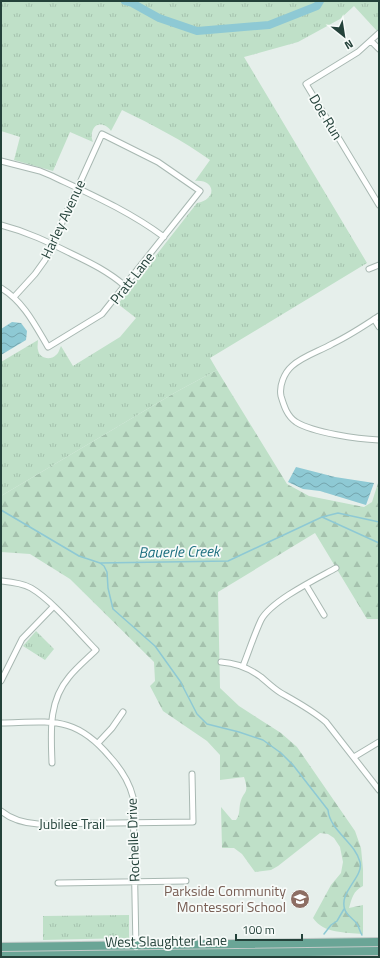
<svg xmlns="http://www.w3.org/2000/svg" width="380" height="958" font-family="'Titillium Web',sans-serif">
<defs>
<pattern id="forest-firs" width="22" height="20" patternUnits="userSpaceOnUse"><rect width="22" height="20" fill="#bfe0c8"/><path d="M5 1l3.5 6h-7zM16 11l3.5 6h-7z" fill="#a4c1ad"/></pattern>
<pattern id="park-tufts" width="24" height="20" patternUnits="userSpaceOnUse"><rect width="24" height="20" fill="#bfe0c8"/><path d="M3 7l-1-3M5 7V3M7 7l1-3M15 17l-1-3M17 17v-4M19 17l1-3" fill="none" stroke="#a4c1ad"/></pattern>
<pattern id="water-waves" width="16" height="10" patternUnits="userSpaceOnUse"><rect width="16" height="10" fill="#8ec9d4"/><path d="M0 5q4-4 8 0t8 0" fill="none" stroke="#74a5ad"/></pattern>
</defs>
<rect width="100%" height="100%" fill="#e6efeb"/>
<path fill="url(#forest-firs)" d="M217 370 287 484 309 496 364 507 372 502 378 483H379V619H367L315 533 218 592 220 688 239 706 281 733 297 747 355 831 361 848 363 869V886C353 891 352 898 349 908L363 905V934C345 932 324 934 313 918L331 885 341 873 343 862 340 847 334 838 328 834 320 833 278 866 271 870 255 872 242 854 234 848H222L221 807 232 820H236C240 815 239 810 240 804 243 790 250 795 244 777L220 780V755L207 741 163 711 150 686 155 681 154 662 70 579 30 554 1 552V496L176 392Z"/>
<path fill="url(#park-tufts)" d="M1 1H379V28L377 31 354 6 340 19 298 42 244 57 367 263 210 358 217 370 176 392 1 496V362L38 340C38 343 37 347 38 350 39 358 50 361 56 355 59 353 59 350 61 346L73 366 120 337 136 318 118 304 197 203C218 199 215 179 195 181L210 160C182 140 153 125 122 110L111 131C106 123 94 121 92 133 91 136 92 139 93 142L70 132 53 171 14 160 20 137 1 131Z
M36 631 54 649 45 660 23 646Z
M129 915V938L43 940V916Z"/>
<path fill="url(#water-waves)" d="M12 322 21 323 27 331 26 340 1 355V329Z
M296 467 335 477 374 483 366 505 320 491 303 489 288 482Z"/>
<g fill="none" stroke-linecap="round" stroke-linejoin="round">
<path stroke="#8ec9d4" stroke-width="1.5" d="M1 510 79 556 100 563 228 561 322 517 379 543
M322 517 338 513 379 522
M100 563 104 566 107 572 108 588 113 609 155 646 180 681 197 714 207 724 239 732 263 740 281 753 293 765 328 810C330 831 355 842 360 862 364 877 338 892 345 910 347 916 354 919 357 924 359 927 360 932 362 935
M324 934 331 925 337 921 344 909"/>
<path stroke="#8ec9d4" stroke-width="8" d="M125 1 132 3 159 18 197 31 269 25 317 6 320 1"/>
<g stroke="#a8b8b2" stroke-width="7">
<path id="minor" d="M379 33 358 52 306 84 379 205
M371 41 379 49
M1 161 40 171 52 176C90 194 129 211 164 237
M1 225C28 232 48 242 72 254 91 263 109 272 125 286
M369 269 379 265
M1 288C24 302 35 325 48 347L102 314 200 191 158 162 102 134 45 260 35 274 14 297
M379 316C364 326 349 336 332 344 320 351 303 356 292 366 284 373 279 386 281 396 284 406 287 416 296 422 314 433 358 439 379 440
M374 319 379 327
M1 581C11 582 22 583 31 588 53 601 78 632 96 650 87 659 77 667 69 677 48 702 51 732 52 763
M306 585 324 615
M221 662C236 663 249 668 261 677 268 683 274 689 281 693 297 702 312 710 326 722L379 790
M243 666C249 651 254 635 261 620 271 601 316 579 336 568
M1 681 22 639 53 607
M1 723C51 722 75 715 110 757 121 769 129 781 133 797L136 948
M98 743 112 728 123 712
M354 757 379 742
M1 811C12 820 24 823 38 824L193 822 192 774
M58 883 186 881"/>
</g>
<g stroke="#c2cac8" stroke-width="10">
<path id="primary" d="M1 947 379 942
M1 956 379 951"/>
</g>
<use href="#minor" stroke="#fff" stroke-width="5"/>
<use href="#primary" stroke="#6aa596" stroke-width="8"/>
</g>
<defs>
<g id="school-disc" transform="scale(1)"><circle r="9.5" fill="#8d6e63" stroke="#f7fbf9"/><path d="M0-5L7-2L0 1L-7-2ZM-4 1L0 2.5L4 1V4Q0 6-4 4Z" fill="#fff"/></g>
</defs>
<g fill-rule="evenodd">
<use href="#school-disc" x="300" y="899"/>
</g>
<g text-anchor="middle" stroke-width="3.5" stroke-linejoin="round" paint-order="stroke">
<g font-size="14" fill="#24423a" stroke="#f7fbf9">
<text transform="translate(326 117) rotate(59)" y="5">Doe Run</text>
<text transform="translate(63 219) rotate(-65)" y="5">Harley Avenue</text>
<text transform="translate(132 278) rotate(-52)" y="5">Pratt Lane</text>
<text x="72" y="829">Jubilee Trail</text>
<text transform="translate(133 840) rotate(-92)" y="5">Rochelle Drive</text>
<text transform="translate(166 941) rotate(-1)" y="5">West Slaughter Lane</text>
</g>
<g font-size="14" fill="#785e54" stroke="#f7fbf9" text-anchor="end">
<text x="286" y="896">Parkside Community<tspan x="286" dy="16">Montessori School</tspan></text>
</g>
<g font-size="15" font-style="italic" fill="#1c6f80" stroke="#f7fbf9">
<text transform="translate(179 552) rotate(-1)" y="5">Bauerle Creek</text>
</g>
</g>
<rect width="380" height="958" fill="none" stroke="#24423a" stroke-width="4"/>
<g transform="translate(344 36) rotate(150)" stroke="#f7fbf9" stroke-width="3" paint-order="stroke">
<path d="M0-3L7 15L0 10L-7 15Z" fill="#24423a"/>
<text y="-6" font-size="11" font-weight="bold" text-anchor="middle" fill="#24423a">N</text>
</g>
<path d="M236 934v6h66v-6" fill="none" stroke="#24423a" stroke-width="2"/>
<text x="242" y="934" font-size="12" fill="#24423a" stroke="#f7fbf9" stroke-width="3" paint-order="stroke">100 m</text>
</svg>
